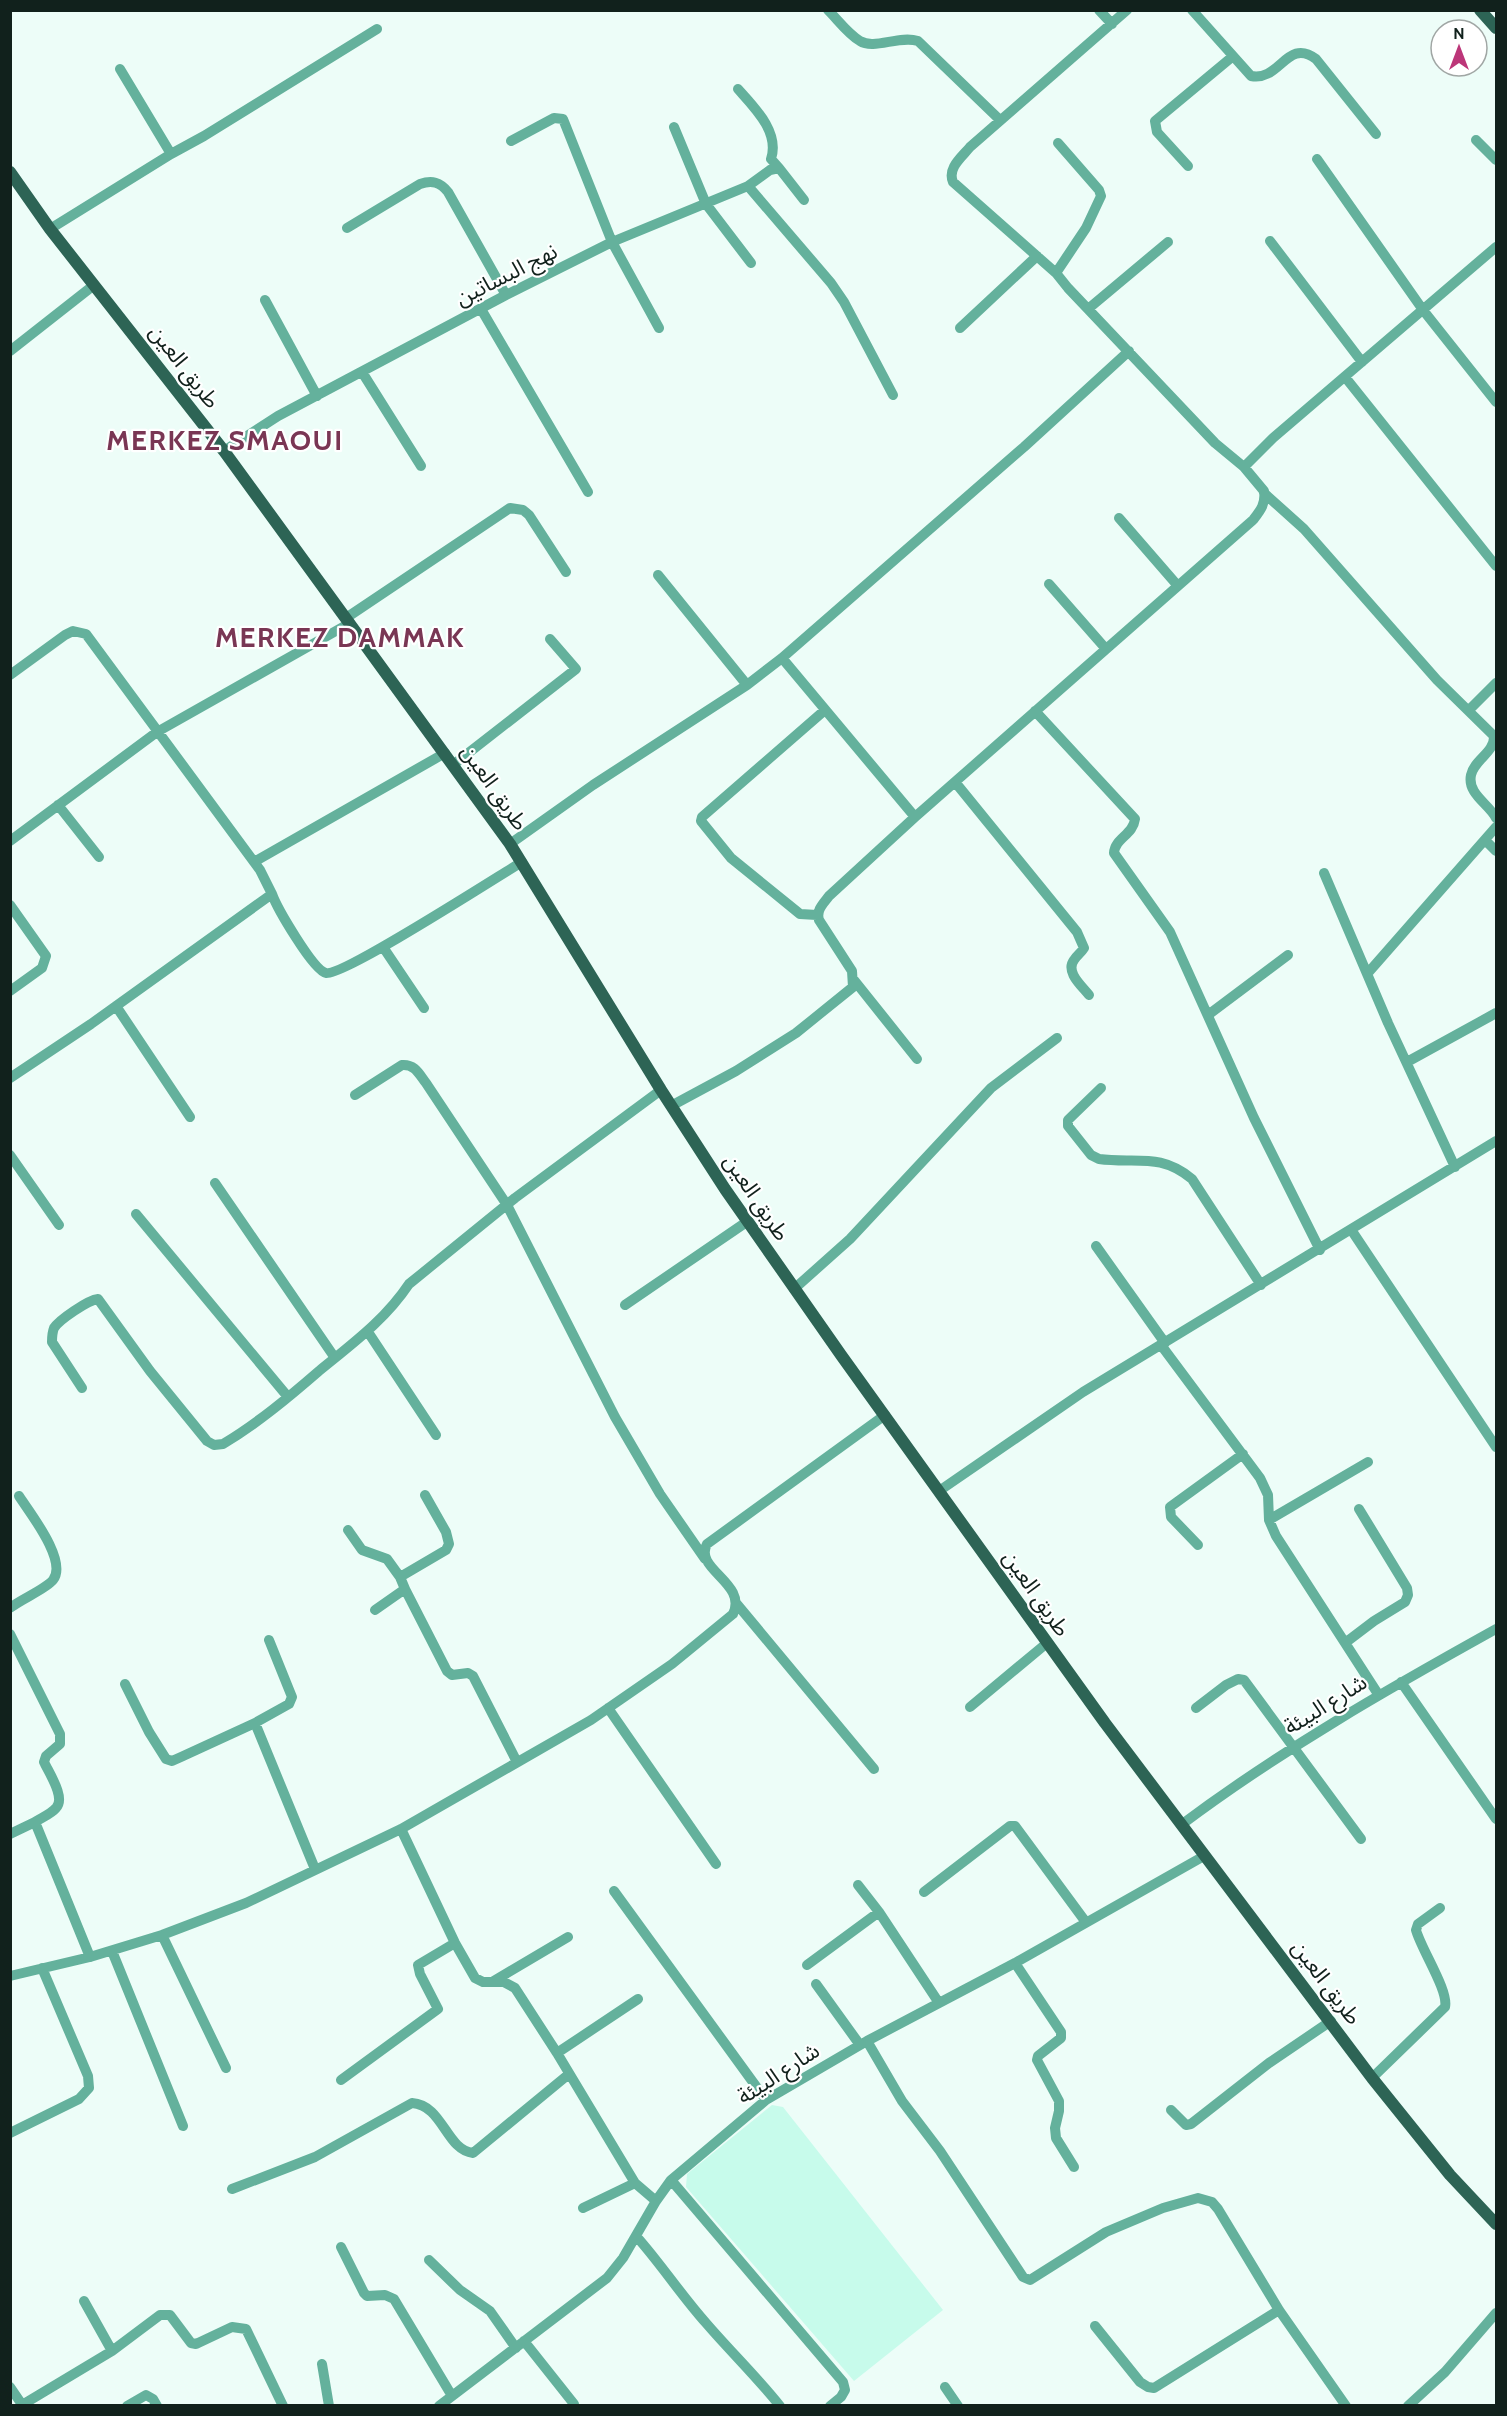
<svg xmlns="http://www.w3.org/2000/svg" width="1507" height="2416" font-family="Cabin,'Noto Sans Arabic',sans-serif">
<rect width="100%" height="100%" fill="#edfdf8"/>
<path fill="#c7fbeb" d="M772 2105 783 2107 943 2310 854 2381 686 2187 687 2174Z"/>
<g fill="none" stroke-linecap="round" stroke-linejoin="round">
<path stroke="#64b19c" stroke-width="10" d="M828 10C838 20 848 34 860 41 874 50 899 35 918 41L1000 120
M1099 10 1112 24
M1192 10 1251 76C1280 82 1287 37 1316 59L1376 134
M738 89C754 107 780 132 771 159L779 168
M674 127 706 204 751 263
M1476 140 1496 160
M511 141 554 118 563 119 612 242 659 328
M1058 143 1099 190 1101 196 1086 228 1056 273 1068 288 1215 443 1244 467
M171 154 204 136 377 29
M1317 159 1423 310 1496 402
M1188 166 1157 132 1155 121 1232 57
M748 186 831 283 844 302 893 395
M347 228 420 184C432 180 440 182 448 192L506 295
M50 229 171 154 120 69
M1270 241 1362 362
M1056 273 953 182C947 168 962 157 970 147L1127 10
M265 300 317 396
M481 309 588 492
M1088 309 1168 242
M960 328 1037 256
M10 351 94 285
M362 372 421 466
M1345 377 1496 566
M224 451 278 416 506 295 612 242 748 186 770 170 779 168 804 200
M1264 493 1304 529 1437 680 1494 736C1495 752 1474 760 1471 775 1467 794 1489 804 1496 818
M1119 518 1178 586
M658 575 747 685
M1049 584 1106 649
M346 618 510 508 523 510 529 515 566 572
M782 658 915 817
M10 675 65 635 73 631 86 634 260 870 272 894
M1469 710 1496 683
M1035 711 1135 819C1133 835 1115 838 1114 853L1170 932 1254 1118 1320 1250
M453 765 576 669 550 639
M955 782 1077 932 1084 948C1081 953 1077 955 1074 960 1065 972 1082 986 1089 995
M58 805 99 857
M1485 840 1496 851
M10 841 157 732 350 623
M510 844 593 785 747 685 782 658 1024 447 1129 351
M254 862 445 753
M1324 873 1388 1023 1455 1167
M10 905 46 956 42 968 10 991
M817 915 800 914 731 858 701 821 702 817 825 710
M383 947 424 1008
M1367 974 1496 827
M854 980 917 1059
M116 1006 190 1117
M1208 1015 1288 955
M1407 1062 1496 1013
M10 1078 91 1024 272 894C277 908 313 970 326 973 342 977 497 877 522 862
M1101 1088 1068 1120V1126L1091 1155 1099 1159C1135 1164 1160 1152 1192 1179L1261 1285
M355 1095 402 1065C415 1064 419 1074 426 1083L507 1205 615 1417 660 1494 705 1559
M671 1106 736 1071 796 1033 853 987 852 971 819 920C816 910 823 904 829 896L915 817 1253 520C1260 511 1266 504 1264 491L1244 467 1273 438 1496 247
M10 1155 59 1225
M215 1183 335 1358
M136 1214 288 1397
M1352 1231 1496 1447
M1096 1246 1165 1343
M794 1289 850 1239 991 1088 1057 1038
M625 1305 748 1221
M368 1332 436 1435
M1161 1345 1260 1478 1268 1495 1269 1520 1276 1536 1378 1694
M82 1388 52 1342C52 1338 52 1333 54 1328 59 1320 88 1300 98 1299L150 1371 207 1441 214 1445 223 1444C258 1423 289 1397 319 1371 352 1344 385 1320 409 1284L515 1198 661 1090
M939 1491 1083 1392 1496 1141
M1269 1520 1368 1462
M348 1530 362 1550 387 1559 400 1577
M1198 1545 1171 1517 1170 1507 1243 1454
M405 1589 400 1577 446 1550 449 1544 446 1532 425 1495
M736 1603 874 1769
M10 1608C21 1599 46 1589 53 1580 68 1561 30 1513 19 1496
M375 1610 405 1589 447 1671 452 1675 468 1673 473 1676 517 1762
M10 1634 60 1734V1744L46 1756 44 1762C49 1773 66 1798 56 1808 51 1814 41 1818 35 1822L90 1957
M269 1640 292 1697 289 1704 255 1723 315 1869
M1345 1643 1374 1621 1405 1602 1408 1595 1407 1588 1359 1509
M1401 1682 1496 1819
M125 1684 149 1732 166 1759 172 1761 181 1757 255 1723
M970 1707 1047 1643
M608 1708 716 1864
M1196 1708 1226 1685 1238 1679 1244 1680 1361 1839
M1181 1825C1281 1750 1388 1689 1496 1629
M401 1829 455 1943 475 1978 483 1982H504L515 1988 557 2053 635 2183 656 2201
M10 1834 35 1822
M858 1885 879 1912 939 2003
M614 1891 766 2100
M924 1892 1010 1826H1015L1085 1921
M162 1935 226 2068
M112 1951 183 2126
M1015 1963 1061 2032V2038L1038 2056 1037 2060 1059 2101V2111L1055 2128 1056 2138 1074 2167
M807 1965 879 1912
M10 1976 90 1957 162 1935 246 1903 401 1829 591 1720 672 1664 733 1614C748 1583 693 1569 707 1544L885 1415
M492 1982 568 1937
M816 1984 860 2045
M867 2041 902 2101 940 2151 1023 2277 1030 2280 1106 2232 1163 2208 1198 2198 1212 2202 1218 2209 1279 2310 1346 2406
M557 2053 638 1999
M1372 2078 1445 2007C1449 1991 1421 1949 1416 1930L1418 1924 1440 1908
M341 2080 438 2009 420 1974 418 1965 455 1943
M1171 2110 1186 2125 1191 2124 1269 2063 1331 2021
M10 2133 79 2099 89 2088 88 2076 42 1968
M671 2180 843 2382 845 2390 841 2397 830 2406
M232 2189 315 2157 412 2103C443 2105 446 2150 473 2153L569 2074
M583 2208 635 2183
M636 2236C661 2264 681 2295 706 2323 730 2351 757 2377 780 2406
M341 2247 364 2293 367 2296 385 2295 394 2299 452 2396
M429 2260 460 2290 490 2311 516 2348
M84 2301 112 2351
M1095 2326 1140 2382 1148 2387 1154 2388 1279 2310
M524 2341 574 2404
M322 2364 329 2406
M10 2387 23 2406
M945 2387 958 2406
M22 2405 112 2351 160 2315H170L191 2343 196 2344 232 2327 246 2329 283 2406
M127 2406 146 2395 153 2399 157 2406
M439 2406 607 2278 623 2258 656 2201 671 2180 766 2100 867 2041 1015 1963 1204 1856
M1408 2406 1445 2372 1496 2313"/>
<path stroke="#2d6455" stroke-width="12" d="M1480 10 1496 28
M10 172 50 229 224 451 510 844 661 1090 725 1189 841 1355 1105 1723 1372 2078 1450 2175 1496 2224"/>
</g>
<g text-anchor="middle" stroke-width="4.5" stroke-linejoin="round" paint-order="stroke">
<g font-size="22" fill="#11211c" stroke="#fff">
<text transform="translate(506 274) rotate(-27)" y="8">نهج البساتين</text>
<text transform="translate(185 366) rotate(52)" y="8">طريق العين</text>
<text transform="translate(495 787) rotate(55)" y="8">طريق العين</text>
<text transform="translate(757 1197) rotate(56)" y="8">طريق العين</text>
<text transform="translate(1037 1593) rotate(55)" y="8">طريق العين</text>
<text transform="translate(1325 1704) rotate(-32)" y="8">شارع البيئة</text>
<text transform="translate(1327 1982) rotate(53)" y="8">طريق العين</text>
<text transform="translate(778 2073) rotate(-33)" y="8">شارع البيئة</text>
</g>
<g font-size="28" font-weight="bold" letter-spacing="1.5" fill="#793654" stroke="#fff">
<text x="225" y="450">MERKEZ SMAOUI</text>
<text x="340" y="647">MERKEZ DAMMAK</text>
</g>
</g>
<rect width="1507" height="2416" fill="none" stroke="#11211c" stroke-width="24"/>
<g transform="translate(1459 48)"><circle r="28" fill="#ffffff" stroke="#a0a6a4" stroke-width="1.5"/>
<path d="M0-4.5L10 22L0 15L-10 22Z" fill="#bc3679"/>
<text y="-9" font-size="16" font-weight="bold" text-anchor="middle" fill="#11211c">N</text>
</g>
</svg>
